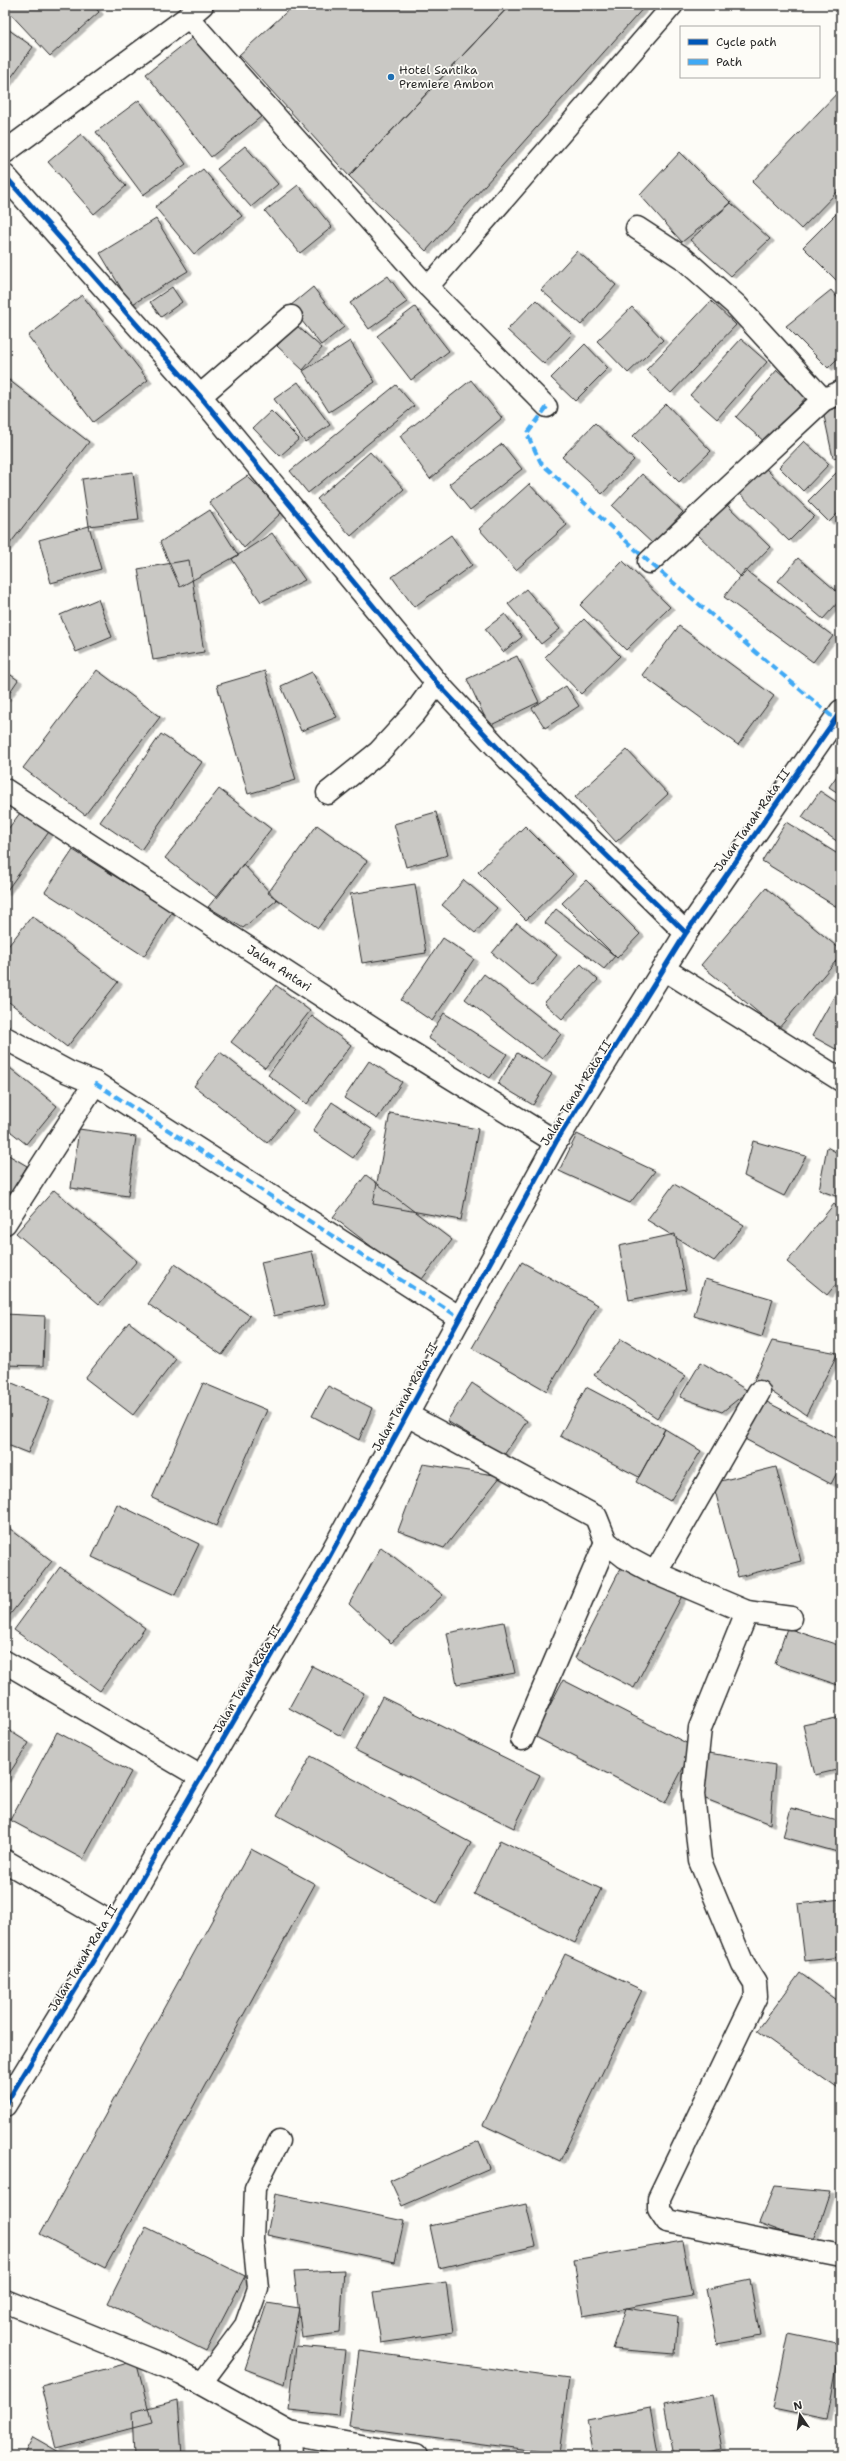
<svg xmlns="http://www.w3.org/2000/svg" width="846" height="2461" font-family="'Shantell Sans',sans-serif">
<defs>
<filter id="shadow"><feDropShadow dx="4.5" dy="2.5" stdDeviation="0" flood-color="#0004"/></filter>
</defs>
<rect width="100%" height="100%" fill="#fdfcf7"/>
<filter id="ink" filterUnits="userSpaceOnUse"><feTurbulence type="fractalNoise" baseFrequency=".025" numOctaves="2"/><feDisplacementMap in="SourceGraphic" scale="8" xChannelSelector="R" yChannelSelector="G"/><feConvolveMatrix kernelMatrix="1 2 1 2 8 2 1 2 1" color-interpolation-filters="sRGB"/></filter>
<g filter="url(#ink)">
<path fill="#c9c8c4" stroke="#2b2b2b" filter="url(#shadow)" d="M5 5H93L99 12 50 56 5 8Z
M294 5H510L349 176 239 55Z
M510 5H646L426 251 349 176Z
M5 27 33 47 5 86Z
M197 34 262 116 211 157 146 74Z
M841 89V188L801 229 752 182Z
M139 100 186 164 143 195 96 132Z
M81 134 126 186 94 214 48 162Z
M245 146 278 184 251 207 217 169Z
M680 152 731 203 682 242 640 195Z
M203 169 242 216 194 254 155 207Z
M298 185 332 227 300 253 265 211Z
M731 203 770 239 731 276 690 240Z
M841 209V285L803 247Z
M156 219 188 271 131 305 100 253Z
M577 251 616 285 581 325 541 290Z
M388 276 407 302 369 329 350 303Z
M172 287 182 302 161 317 150 302Z
M313 287 344 327 321 345 290 306Z
M831 290 841 302V355L828 368 786 326Z
M82 295 148 380 93 422 28 336Z
M536 300 572 334 544 364 507 330Z
M711 301 736 325 671 393 646 370Z
M415 307 449 351 411 380 377 336Z
M632 307 663 340 628 373 597 341Z
M296 325 322 348 303 370 277 346Z
M741 339 767 362 717 419 690 395Z
M350 341 375 382 329 412 303 371Z
M585 344 608 368 575 401 551 378Z
M777 370 807 396 766 443 736 417Z
M5 377 89 442 5 550Z
M471 380 502 418 430 479 400 436Z
M298 382 330 425 305 442 274 399Z
M396 385 414 406 308 493 290 471Z
M666 404 711 451 679 482 633 436Z
M841 407V456L833 458 823 411Z
M271 411 299 439 280 456 253 428Z
M595 423 634 460 602 494 562 457Z
M804 441 829 464 803 491 779 467Z
M502 444 522 469 470 510 449 484Z
M370 452 404 489 351 536 317 499Z
M761 464 814 516 789 541 736 490Z
M841 468V510L829 522 808 501Z
M133 472 139 520 89 526 82 479Z
M642 474 683 512 653 544 612 506Z
M247 476 283 511 244 548 209 502Z
M529 484 567 525 516 570 479 529Z
M723 501 770 547 741 577 693 530Z
M210 510 238 555 180 587 160 542Z
M89 526 101 569 51 583 39 540Z
M272 533 305 580 261 602 232 559Z
M451 535 472 565 414 607 392 577Z
M798 558 841 595V599L823 619 778 581Z
M189 560 204 652 153 660 138 569Z
M623 561 670 607 626 650 580 605Z
M745 570 833 636 813 662 724 597Z
M526 589 560 629 541 644 508 604Z
M98 599 112 637 76 652 60 615Z
M505 614 522 637 503 652 485 629Z
M584 619 620 656 581 694 545 657Z
M679 626 774 696 738 745 642 675Z
M517 656 539 702 489 726 467 679Z
M97 670 160 717 85 815 23 768Z
M5 671 18 680 5 699Z
M265 671 296 780 248 794 217 685Z
M312 672 337 717 301 731 281 686Z
M566 686 579 706 545 728 532 708Z
M161 734 202 762 141 850 100 822Z
M627 750 668 794 616 842 575 797Z
M841 770V795L829 787Z
M219 789 271 829 217 898 165 858Z
M820 791 841 805V844L802 817Z
M23 809 51 829 5 893V833Z
M436 812 448 855 406 867 394 824Z
M786 822 841 856V900L837 907 762 861Z
M317 825 367 861 318 928 268 893Z
M525 826 573 874 526 920 478 872Z
M73 850 172 912 144 956 45 892Z
M243 864 277 900 243 928 208 907Z
M464 880 497 908 475 933 442 905Z
M586 880 640 934 617 958 562 903Z
M415 884 426 953 362 963 350 894Z
M766 888 841 950V955L778 1029 701 965Z
M556 909 615 956 604 969 545 923Z
M32 916 118 982 67 1047 5 999V950Z
M517 923 557 955 532 986 492 953Z
M443 938 474 959 432 1021 401 1000Z
M581 964 598 980 562 1019 544 1003Z
M484 974 561 1034 542 1059 465 999Z
M841 984V1052L812 1036Z
M276 985 310 1011 265 1068 231 1042Z
M444 1013 507 1054 490 1078 428 1038Z
M312 1016 351 1045 307 1104 268 1075Z
M220 1052 294 1110 267 1143 194 1086Z
M517 1053 552 1074 533 1105 498 1084Z
M369 1061 402 1082 377 1119 344 1098Z
M5 1064 57 1106 26 1144 5 1127Z
M332 1102 373 1130 353 1158 313 1131Z
M390 1113 478 1129 461 1220 373 1204Z
M79 1129 136 1137 128 1196 71 1188Z
M577 1134 655 1171 630 1203 559 1171Z
M753 1141 806 1156 784 1196 744 1176Z
M827 1147 841 1155V1198L819 1190Z
M5 1153 27 1166 6 1202 5 1201Z
M366 1175 452 1240 419 1283 333 1217Z
M674 1184 744 1225 714 1261 647 1220Z
M54 1190 137 1261 99 1304 16 1233Z
M834 1204 841 1210V1278L827 1295 787 1262Z
M675 1234 686 1289 629 1300 619 1246Z
M312 1251 325 1304 274 1316 261 1262Z
M522 1262 598 1305 547 1391 472 1348Z
M175 1264 250 1316 222 1355 148 1304Z
M705 1279 773 1299 762 1337 694 1316Z
M5 1314 45 1316 43 1366 5 1365Z
M129 1322 176 1359 133 1415 85 1378Z
M621 1339 685 1376 657 1418 594 1375Z
M772 1341 838 1353 806 1415 754 1380Z
M701 1362 748 1391 722 1412 680 1397Z
M5 1380 50 1399 28 1453 5 1444Z
M203 1383 267 1410 216 1526 152 1498Z
M472 1383 527 1421 504 1455 447 1421Z
M328 1386 372 1408 359 1440 312 1416Z
M586 1387 665 1429 639 1477 560 1436Z
M761 1399 841 1440V1465L831 1484 741 1437Z
M665 1429 701 1451 670 1501 636 1482Z
M423 1464 501 1476 444 1548 398 1531Z
M776 1467 801 1561 738 1577 713 1483Z
M117 1504 199 1544 175 1595 92 1557Z
M5 1525 52 1561 5 1621Z
M381 1547 443 1595 391 1643 349 1604Z
M623 1564 683 1594 634 1688 575 1658Z
M60 1567 145 1628 100 1691 14 1630Z
M504 1622 515 1673 457 1684 447 1633Z
M787 1628 841 1646V1676L838 1685 775 1664Z
M312 1666 364 1693 341 1736 289 1708Z
M563 1680 694 1747 665 1803 534 1736Z
M382 1697 540 1775 514 1828 355 1750Z
M841 1717V1769L815 1775 803 1725Z
M5 1728 29 1743 5 1780Z
M57 1732 131 1772 83 1859 10 1820Z
M704 1752 775 1765 770 1824 693 1794Z
M311 1756 471 1843 437 1903 277 1815Z
M791 1808 841 1822V1853L783 1837Z
M500 1840 601 1889 575 1943 474 1894Z
M251 1849 315 1884 105 2268 40 2234Z
M841 1899V1957L805 1961 798 1904Z
M565 1954 642 1990 560 2161 483 2125Z
M800 1973 841 2003V2091L757 2031Z
M479 2141 490 2168 402 2206 390 2180Z
M774 2187 830 2192 813 2243 759 2223Z
M275 2194 404 2221 395 2262 267 2235Z
M526 2204 536 2246 439 2268 430 2226Z
M146 2227 245 2276 206 2351 108 2303Z
M682 2241 692 2296 583 2316 574 2260Z
M344 2270 340 2333 302 2338 294 2272Z
M750 2280 760 2336 717 2344 706 2289Z
M446 2282 453 2332 381 2343 373 2292Z
M267 2303 299 2308 285 2384 245 2369Z
M626 2308 678 2316 675 2354 612 2349Z
M789 2333 841 2344 827 2420 773 2409Z
M296 2346 345 2350 338 2415 289 2410Z
M359 2351 569 2379 559 2454 349 2426Z
M136 2361 152 2423 56 2448 41 2386Z
M712 2395 722 2449 688 2456H674L664 2405Z
M178 2400 182 2456H134L132 2412Z
M650 2408 658 2452 634 2456H594L587 2420Z
M33 2437 66 2456H23Z"/>
<g fill="none" stroke-linecap="round" stroke-linejoin="round">
<g stroke="#2b2b2b" stroke-width="23">
<path id="service" d="M188 17 428 287 547 407
M428 287 673 5
M201 2384 245 2325 258 2288 253 2239 255 2188 279 2141"/>
</g>
<g stroke="#2b2b2b" stroke-width="25">
<g id="minor">
<path d="M5 152 188 17 202 5"/>
<path d="M5 176 200 396 437 683 508 759 686 933"/>
<path d="M637 228 683 258 736 305 823 400"/>
<path d="M200 396 291 317"/>
<path d="M649 562 823 400 841 392"/>
<path id="s1" d="M5 790 379 1033 556 1142"/>
<path d="M328 793 379 752 414 714 437 683"/>
<path d="M664 969 841 1080"/>
<path d="M5 1038 68 1072 95 1083 5 1223"/>
<path d="M95 1083 460 1318"/>
<path d="M407 1415 596 1517 606 1542 625 1557 655 1573 747 1612 791 1618"/>
<path d="M655 1573 759 1392"/>
<path d="M747 1612 700 1728 693 1794 700 1861 743 1964 755 1983 756 1996 659 2198V2209L667 2221 841 2256"/>
<path d="M5 1662 201 1777"/>
<path d="M522 1739 606 1542"/>
<path d="M5 1861 115 1925"/>
<path d="M5 2105 115 1925 327 1561 556 1142 686 933 841 711"/>
<path d="M5 2301 182 2373 290 2433 416 2456"/>
<path d="M290 2433 291 2456"/>
</g>
</g>
<use href="#service" stroke="#fdfcf7" stroke-width="20"/>
<use href="#minor" stroke="#fdfcf7" stroke-width="22"/>
<path stroke="#3fa9f5" stroke-width="4" stroke-dasharray="8 4" stroke-linecap="butt" d="M547 407 527 434 541 463 649 562 835 719
M95 1083 460 1318"/>
<g stroke="#fdfcf7" stroke-width="8">
<path id="cycleway" d="M5 176 200 396 437 683 508 759 686 933
M5 2105 115 1925 327 1561 556 1142 686 933 841 711"/>
</g>
<use href="#cycleway" stroke="#0057b8" stroke-width="5"/>
</g>
</g>
<circle fill="#1f6fb2" stroke="#fdfcf7" stroke-width="1.5" cx="391" cy="77" r="4"/>
<g text-anchor="middle" stroke-width="3.5" stroke-linejoin="round" paint-order="stroke">
<g font-size="12" fill="#2b2b2b" stroke="#fdfcf7" text-anchor="start">
<text x="399" y="74">Hotel Santika<tspan x="399" dy="14">Premiere Ambon</tspan></text>
</g>
<g font-size="12" fill="#2b2b2b" stroke="#fdfcf7">
<text transform="translate(752 820) rotate(-55)" y="4">Jalan Tanah Rata II</text>
<text dy="4" stroke="none"><textPath href="#s1" startOffset="327">Jalan Antari</textPath></text>
<text transform="translate(576 1093) rotate(-58)" y="4">Jalan Tanah Rata II</text>
<text transform="translate(405 1397) rotate(-61)" y="4">Jalan Tanah Rata II</text>
<text transform="translate(247 1679) rotate(-60)" y="4">Jalan Tanah Rata II</text>
<text transform="translate(83 1958) rotate(-59)" y="4">Jalan Tanah Rata II</text>
</g>
</g>
<rect width="846" height="2461" fill="none" stroke="#fdfcf7" stroke-width="20"/>
<rect x="10" y="10" width="826" height="2441" fill="none" stroke="#2b2b2b" stroke-width="1.5" filter="url(#ink)"/>
<rect x="680" y="26" width="140" height="52" fill="#fdfcf7" stroke="#a9a8a5"/>
<rect x="688" y="39" width="20" height="6" fill="#0057b8" stroke="#a9a8a5"/>
<text x="716" y="46" font-size="12" fill="#2b2b2b">Cycle path</text>
<rect x="688" y="59" width="20" height="6" fill="#3fa9f5" stroke="#a9a8a5"/>
<text x="716" y="66" font-size="12" fill="#2b2b2b">Path</text>
<g transform="translate(800 2415) rotate(347)" stroke="#fdfcf7" stroke-width="3" paint-order="stroke">
<path d="M0-3L7 15L0 10L-7 15Z" fill="#2b2b2b"/>
<text y="-6" font-size="11" font-weight="bold" text-anchor="middle" fill="#2b2b2b">N</text>
</g>
</svg>
